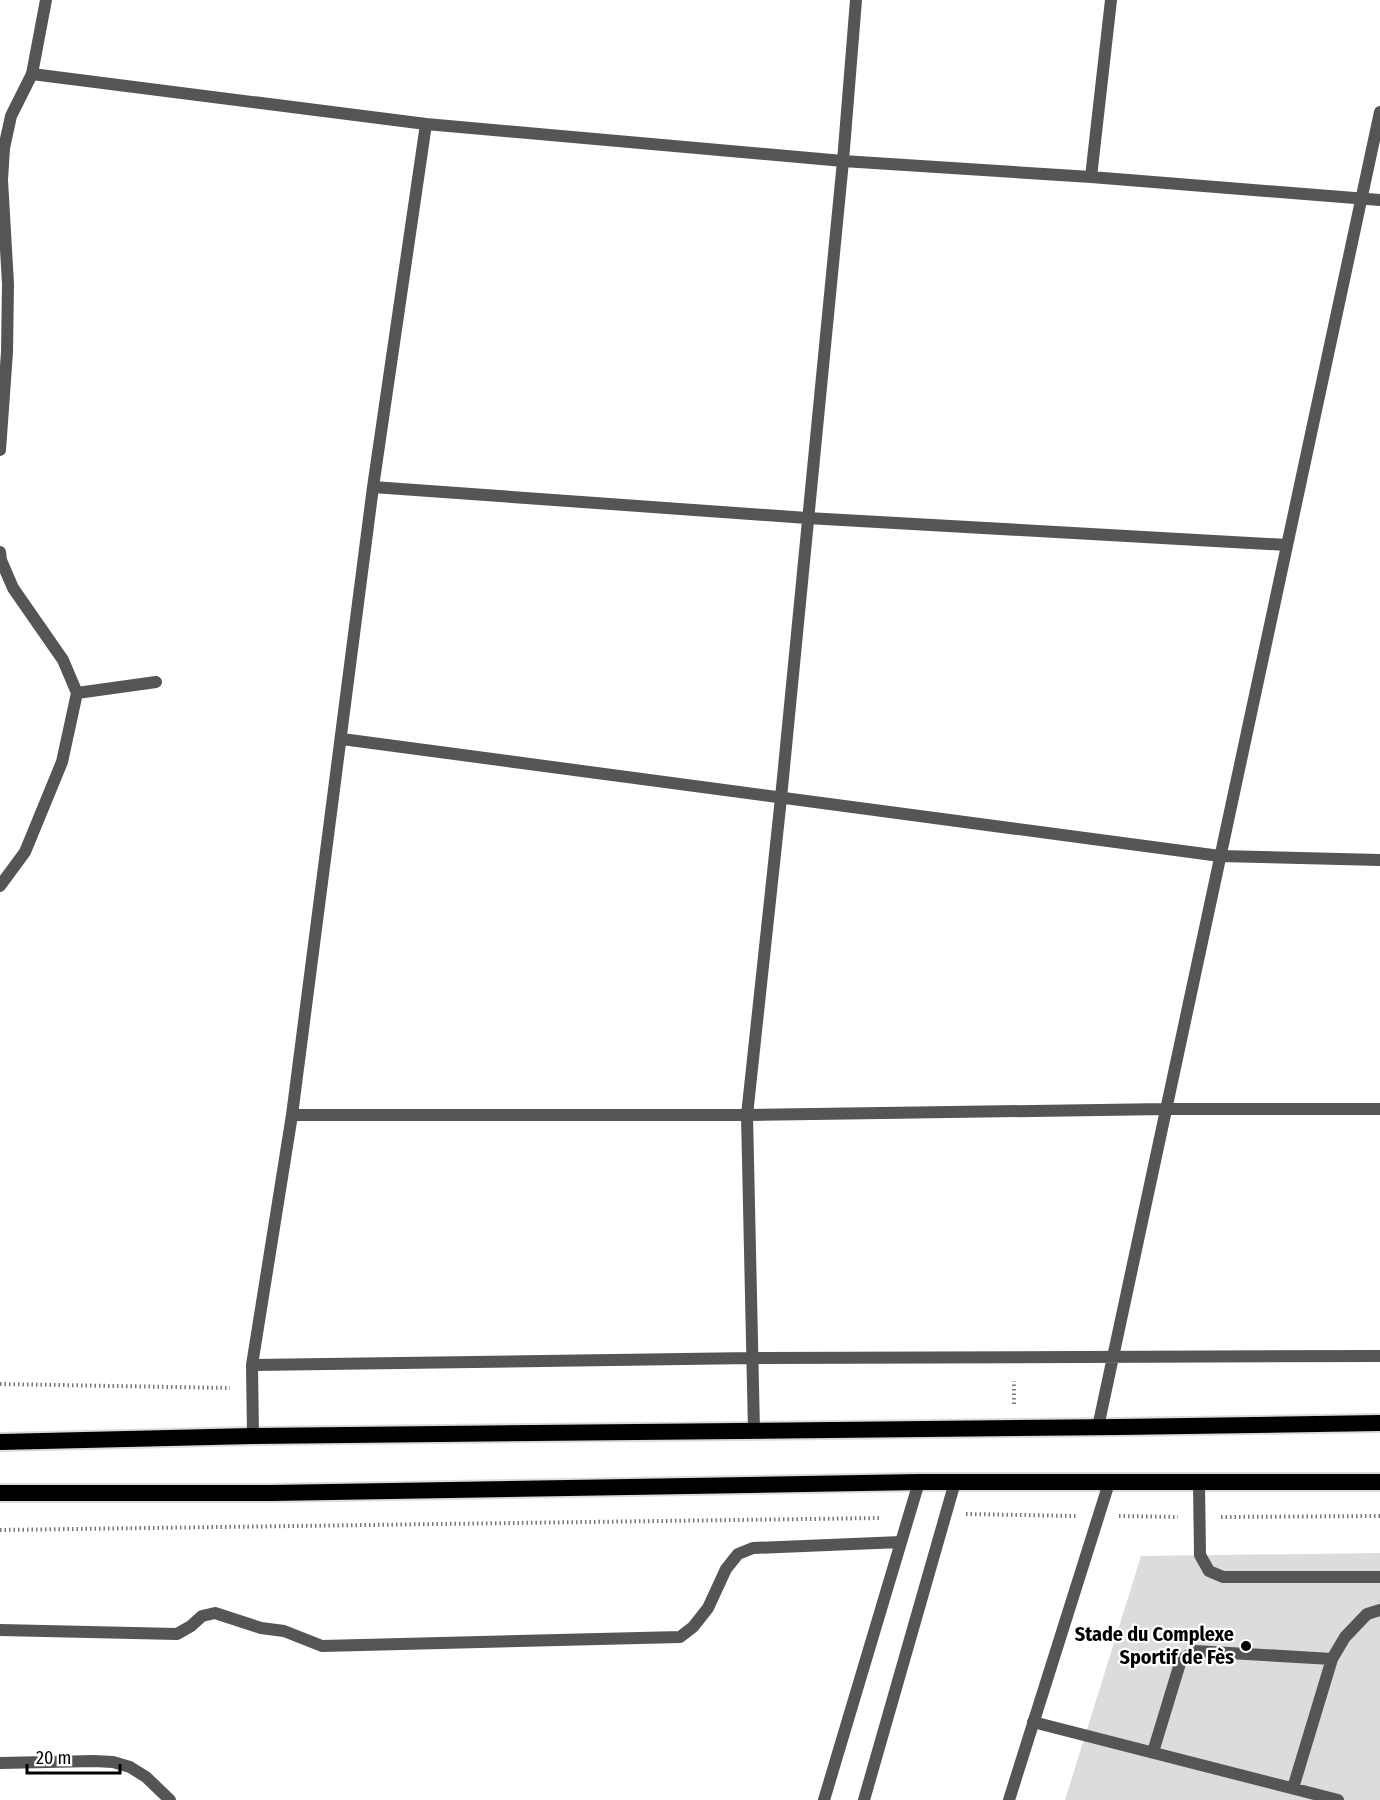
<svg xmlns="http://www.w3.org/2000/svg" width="1380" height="1800" font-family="'Fira Sans Condensed',sans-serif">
<rect width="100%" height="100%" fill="#fff"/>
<path fill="#dcdcdc" d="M1380 1553V1800H1065L1141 1556Z"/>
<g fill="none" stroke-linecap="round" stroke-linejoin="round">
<g stroke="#dbdbdb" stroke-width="20">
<path id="trunk" d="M0 1442 253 1436 1119 1427 1380 1423
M0 1493H271L919 1482H1380"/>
</g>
<path stroke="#777" stroke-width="4" stroke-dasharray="1.5 3" stroke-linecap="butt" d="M0 1384 230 1388
M1014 1404V1381
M966 1514 1076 1516
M1119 1516 1178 1517
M1221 1517 1380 1516
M0 1530 881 1518"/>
<path stroke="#555" stroke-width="12" d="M0 450 7 352 8 284 2 180 4 148 11 116 32 74
M0 552 1 560 13 588 63 660 77 693 62 762 25 852 0 886
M77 693 156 682
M1199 1482 1200 1555 1209 1571 1223 1577H1380
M0 1630 177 1634 191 1626 202 1616 215 1613 261 1628 284 1631 322 1646 680 1637 693 1627 708 1608 726 1569 738 1554 753 1548 901 1542
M1033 1722 1338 1800
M1153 1752 1181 1660 1195 1651 1332 1659
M0 1763 94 1761 113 1762 130 1767 146 1777 170 1800
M1293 1788 1332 1659 1345 1637 1367 1614 1380 1610
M824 1800 919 1482
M864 1800 955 1482"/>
<path stroke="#555" stroke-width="12" d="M46 0 32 74 426 124 843 161 1091 177 1380 200
M1091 177 1111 0
M373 487 807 518 1287 545
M342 739 1220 856 1380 860
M292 1115H747L1166 1109H1380
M252 1365 752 1358 1380 1356
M1098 1427 1380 112
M754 1431 747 1115 781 798 843 161 856 0
M253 1436 252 1365 292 1115 373 487 426 124
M1009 1800 1109 1483"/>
<use href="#trunk" stroke="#000" stroke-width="16"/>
</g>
<circle fill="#000" stroke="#fff" stroke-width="2" cx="1246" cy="1646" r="6"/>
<g text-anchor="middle" stroke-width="4.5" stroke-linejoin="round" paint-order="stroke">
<g font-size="20" font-weight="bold" fill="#000" stroke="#fff" text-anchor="end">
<text x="1234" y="1641">Stade du Complexe<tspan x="1234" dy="23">Sportif de Fès</tspan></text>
</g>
</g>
<path d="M27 1764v9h93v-9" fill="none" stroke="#000000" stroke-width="3"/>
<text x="36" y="1764" font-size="18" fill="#000000" stroke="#ffffff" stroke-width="4.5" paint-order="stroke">20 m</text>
</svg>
